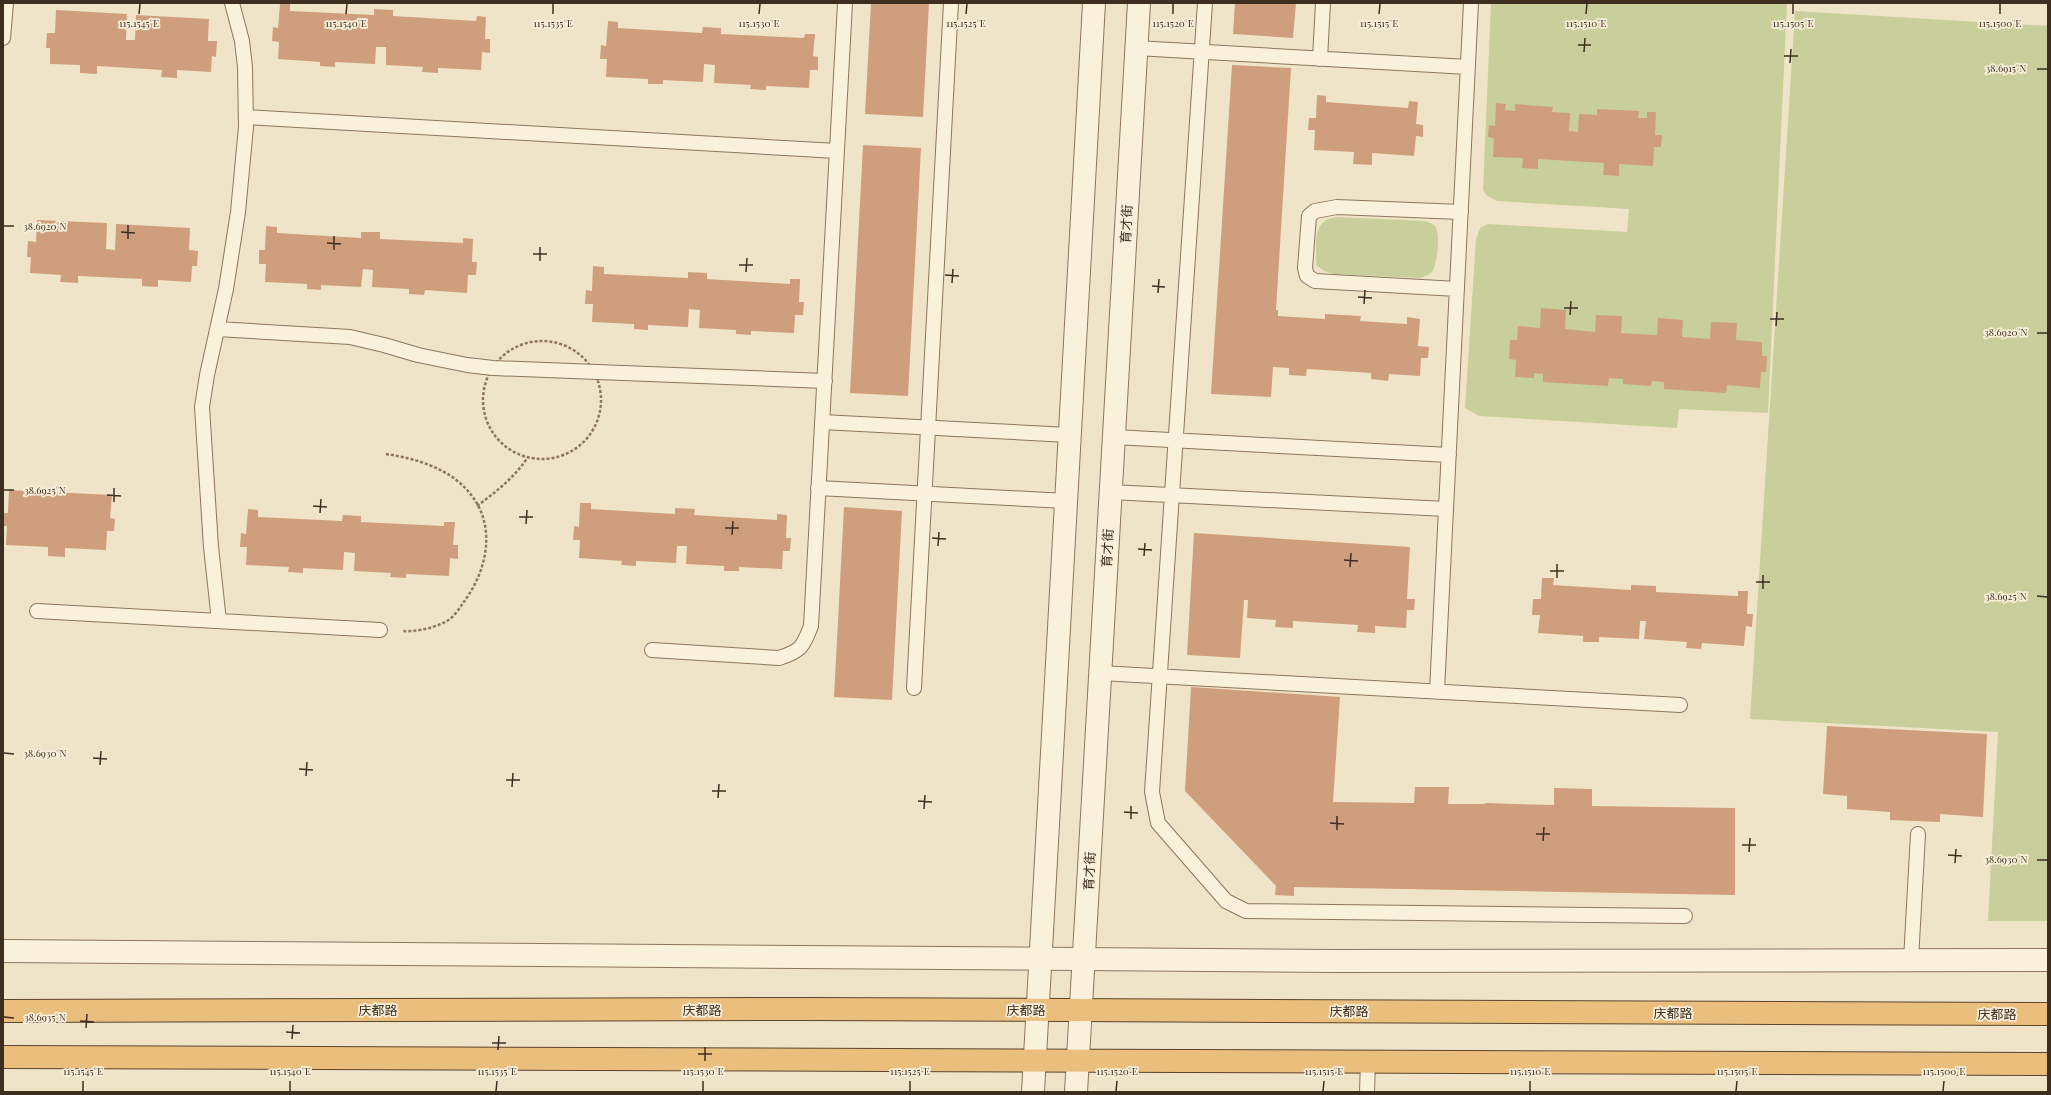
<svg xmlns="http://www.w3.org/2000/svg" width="2051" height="1095" font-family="'Playfair Display','Noto Sans SC',serif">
<rect width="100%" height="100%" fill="#f0e4c8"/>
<path fill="#c9cf9b" d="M1491 3H1787L1768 413 1679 409 1677 428 1479 416 1465 408 1476 239 1480 228 1488 224 1627 232 1629 209 1497 201 1487 196 1483 190Z
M1795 11 2048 26V921H1988L1998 732 1750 719Z
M1337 217 1424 221C1428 222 1432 223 1435 226 1441 233 1437 266 1432 272 1429 275 1424 276 1421 278L1334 274 1324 271 1316 265C1317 243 1311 220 1337 217Z"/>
<path fill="#cf9f7d" d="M871 3H929L923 117 865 114Z
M1235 3H1296L1293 38 1233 34Z
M280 4H290V11L374 15V9L393 10V16L476 21 477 16 486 17 485 39H490V53L482 52 481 70 438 68V73L422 72 423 67 386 65V47H376L375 64 335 62V67L320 66V62L278 59 279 42 272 41 273 27 278 28Z
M56 10 127 14 126 40H135L136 15 209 19 208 41H217L216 57 212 56 211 72 177 70V78L161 77 162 70 97 66V74L80 73V65L50 64V48H46L47 33H55Z
M608 21 618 22V28L702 33 703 27 721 28V34L804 38 805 34H815L813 56 818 57V70H810L809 88 766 86V90L750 89 751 85 714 83 715 65 704 64 703 82 663 80V84H648V79L606 77 607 59H600L601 45 606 46Z
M1232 65 1291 68 1276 310H1278V316L1325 319V314L1361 316 1360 321 1407 324V317L1420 319 1418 346 1429 347 1428 358H1421L1420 376 1389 374 1388 381 1371 379V373L1307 369 1306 376 1289 375V368L1273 367 1271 397 1211 394Z
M1317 95 1326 96V102L1408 108 1409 101 1418 102 1416 124 1423 125V137L1416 136 1414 156 1372 153V165L1353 164 1354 152 1314 150 1315 130H1308L1309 118H1316Z
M1496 103 1506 104 1505 110 1515 111V104L1553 107 1552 112 1570 113 1569 131 1578 132 1579 114 1597 115V109L1639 111 1638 118H1647V112H1656L1655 135H1662L1661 147H1654L1653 166 1619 164V176L1603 175 1604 163 1538 159V169L1522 168 1523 158 1493 157 1494 138 1488 137 1489 125 1495 126Z
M863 145 921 148 908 396 850 393Z
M37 220 107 223 106 249 115 250 116 224 190 228 189 250 198 251 197 266H192L191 282 158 280V287L142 286V279L78 276V283L60 282 61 275 30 273 31 257H27L28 241 36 242Z
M266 226 277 227V233L361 238V232H380V239L463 243V238L473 239 472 262H477L476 275H468L467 293 425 290 424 295 409 294V289L372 287 373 270 363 269 361 287 321 285V290L307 289V284L265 282 266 264H259V250H265Z
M593 266 604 267V274L688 278V272L707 273V279L790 284V279H800L799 302H804L803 315H795L794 333 751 331V335L736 334V330L699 328 700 310 689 309 688 327 648 325V330L634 329V324L592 322 593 304H585L586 290 592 291Z
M1541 308 1566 310 1565 329 1595 332 1596 315 1622 316 1621 333 1657 335 1658 318 1683 320 1682 337 1710 339 1711 322 1737 323 1736 340 1762 342V356H1767L1766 372H1761L1760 388 1727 385 1726 393 1664 389V382L1652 381 1651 386 1623 384V379L1609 378 1608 386 1543 382V374L1534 373V378L1515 377 1516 360 1509 359 1510 340H1517L1518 326 1540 328Z
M9 490 112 495 110 518 115 519 114 531H107L106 550 65 548V557L48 556V547L6 545 7 526H3V513H8Z
M580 503H591V509L675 514V508L695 509 694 515 777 520V514L787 515 786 538H791L790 551H783L782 569 739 567V571H724V566L686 564 687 546H677L676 563 636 561V566L621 565 622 561 579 558 580 540H573L574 526 579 527Z
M844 507 902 511 892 700 834 697Z
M248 509 258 510V517L342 521 343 515 361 516V522L444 526V522H455L453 545H458V559L450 558 449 576 406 574V578L390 577 391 573 354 571 355 553 344 552 343 570 303 568V573L288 572 289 567 246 565 247 547H240L241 533 246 534Z
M1194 533 1410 547 1407 599H1415L1414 610H1407L1406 628 1375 626V633L1357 632 1358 625 1293 621V628L1275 627 1276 620 1247 618 1248 600H1244L1240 658 1187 655Z
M1542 578H1554L1553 585 1631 590V585L1656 586V592L1738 596V591H1748L1747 614H1753L1752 627 1746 626 1744 646 1702 643 1701 649 1686 648 1687 642 1644 639 1646 621H1640L1639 639 1599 637V642H1583V636L1538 633 1540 615H1532L1533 599H1541Z
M1191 687 1340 697 1333 802 1414 803 1415 787H1449L1448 804H1485V803L1554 805V788L1592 789V806L1735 808V895L1294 887V896L1275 895 1276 886 1185 791Z
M1827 726 1987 734 1983 817 1940 814V822L1890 820V812L1847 809V796L1823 794Z"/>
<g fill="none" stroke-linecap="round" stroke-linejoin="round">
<g stroke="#8d765c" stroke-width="16">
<path id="service" d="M1205 3 1152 792 1158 823 1226 901 1246 911 1685 916
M3 38 6 3
M1136 48 1468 67
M1320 59 1323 3
M246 117 837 151
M1457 289 1315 281 1307 276 1305 268 1309 216 1315 211 1337 207 1461 212
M217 329 350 337 384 345 418 355 467 365 493 368 825 381
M822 422 1069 435
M1114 437 1449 455
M818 488 1066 501
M1111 492 1446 509
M37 611 380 630
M219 621 211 547 202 407 207 375 226 289 238 212 246 127 245 67 242 41 232 3
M652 650 779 658C801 651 803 647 811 626L845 3
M1100 673 1680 705
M914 688 951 3
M1437 691 1471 3
M1911 960 1918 834
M1367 1092 1368 1061"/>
</g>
<g stroke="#8d765c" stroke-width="24">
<path id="minor" d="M3 951 1335 961 2048 960"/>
</g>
<g stroke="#8d765c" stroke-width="24">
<path id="tertiary" d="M1033 1092 1094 3
M1076 1092 1139 3"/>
</g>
<g stroke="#5b4430" stroke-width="24">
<path id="trunk" d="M3 1011 801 1009 2048 1014
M3 1057 2048 1064"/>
</g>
<path stroke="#8d765c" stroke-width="2.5" stroke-dasharray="3 2" stroke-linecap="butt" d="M483 400a59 59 0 1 1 118 0a59 59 0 1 1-118 0Z
M386 454C418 459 452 469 472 496 497 529 486 573 463 603 459 609 453 618 447 621 434 628 417 632 403 631
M477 506C497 491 514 478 528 457"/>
<use href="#service" stroke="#faf1dc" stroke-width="14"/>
<use href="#minor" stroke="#faf1dc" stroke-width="22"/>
<use href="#tertiary" stroke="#faf1dc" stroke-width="22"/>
<use href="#trunk" stroke="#eabe7c" stroke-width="22"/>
</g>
<path fill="none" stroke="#3d2e20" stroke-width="1.5" d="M139 14 140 4M346 14 347 4M553 14V4M759 14 760 4M966 14 967 4M1173 14V4M1379 14 1380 4M1586 14 1587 4M1793 14V4M2000 14V4M1578 45H1591M1584 52 1585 38M1784 56H1798M1790 63 1791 49M2037 69H2047M4 226H14M121 232 135 233M128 239V225M327 243 341 244M334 250V236M533 254H547M540 261V247M739 265H753M746 272 747 258M945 275 959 276M952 283 953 269M1152 286 1165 287M1158 293 1159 279M1358 297 1372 298M1364 304 1365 290M1564 308H1578M1570 315 1571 301M1770 319H1784M1776 326 1777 312M2037 333H2047M4 490H14M107 495 121 496M114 502V488M313 506 327 507M320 513 321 499M519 517H533M526 524 527 510M725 528H739M732 535 733 521M932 538 946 539M938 546 939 532M1138 549 1152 550M1144 556 1145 543M1344 560 1358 561M1350 567 1351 553M1550 571H1564M1557 578V564M1756 582H1770M1763 589V575M2037 596 2047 597M4 753 14 754M93 758 107 759M100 765 101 751M299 769 313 770M306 776 307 762M506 780H520M512 787 513 773M712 791H726M718 798 719 784M918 801 932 802M924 809 925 795M1124 812 1138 813M1131 819V806M1330 823 1344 824M1337 830V816M1536 834H1550M1543 841 1544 827M1742 845H1756M1749 852 1750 838M1948 855 1962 856M2037 860H2047M1955 863 1956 849M4 1017 14 1018M80 1021 94 1022M86 1028 87 1014M286 1032 300 1033M292 1039 293 1025M492 1043H506M498 1050 499 1036M698 1054H712M705 1061V1047M83 1091V1081M290 1091V1081M496 1091 497 1081M703 1091V1081M910 1091V1081M1116 1091 1117 1081M1323 1091 1324 1081M1530 1091V1081M1736 1091 1737 1081M1943 1091 1944 1081"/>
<g text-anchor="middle" stroke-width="3.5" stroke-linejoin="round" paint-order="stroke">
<g font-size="13" fill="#3d2e20" stroke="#f7eed8">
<text transform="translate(1126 224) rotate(-87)" y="5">育才街</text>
<text transform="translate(1107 548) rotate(-87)" y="5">育才街</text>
<text transform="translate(1089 871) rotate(-87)" y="5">育才街</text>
<text x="378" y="1015">庆都路</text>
<text x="702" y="1015">庆都路</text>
<text x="1026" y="1015">庆都路</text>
<text x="1349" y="1016">庆都路</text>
<text x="1673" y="1018">庆都路</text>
<text x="1997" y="1019">庆都路</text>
</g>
</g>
<g font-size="10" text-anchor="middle" fill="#3d2e20" stroke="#f7eed8" stroke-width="3.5" stroke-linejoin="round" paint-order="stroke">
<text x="139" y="27">115.1545°E</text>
<text x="346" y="27">115.1540°E</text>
<text x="553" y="27">115.1535°E</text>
<text x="759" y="27">115.1530°E</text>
<text x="966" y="27">115.1525°E</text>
<text x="1173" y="27">115.1520°E</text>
<text x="1379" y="27">115.1515°E</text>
<text x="1586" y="27">115.1510°E</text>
<text x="1793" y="27">115.1505°E</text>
<text x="2000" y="27">115.1500°E</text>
<text x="2006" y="72">38.6915°N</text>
<text x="45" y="230">38.6920°N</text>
<text x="2006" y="336">38.6920°N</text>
<text x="45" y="494">38.6925°N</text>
<text x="2006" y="600">38.6925°N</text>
<text x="45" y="757">38.6930°N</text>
<text x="2006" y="863">38.6930°N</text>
<text x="45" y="1021">38.6935°N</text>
<text x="83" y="1075">115.1545°E</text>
<text x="290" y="1075">115.1540°E</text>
<text x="497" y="1075">115.1535°E</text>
<text x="703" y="1075">115.1530°E</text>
<text x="910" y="1075">115.1525°E</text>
<text x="1117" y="1075">115.1520°E</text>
<text x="1324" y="1075">115.1515°E</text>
<text x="1530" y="1075">115.1510°E</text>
<text x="1737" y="1075">115.1505°E</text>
<text x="1944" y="1075">115.1500°E</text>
</g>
<rect width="2051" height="1095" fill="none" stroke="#3d2e20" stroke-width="8"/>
</svg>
